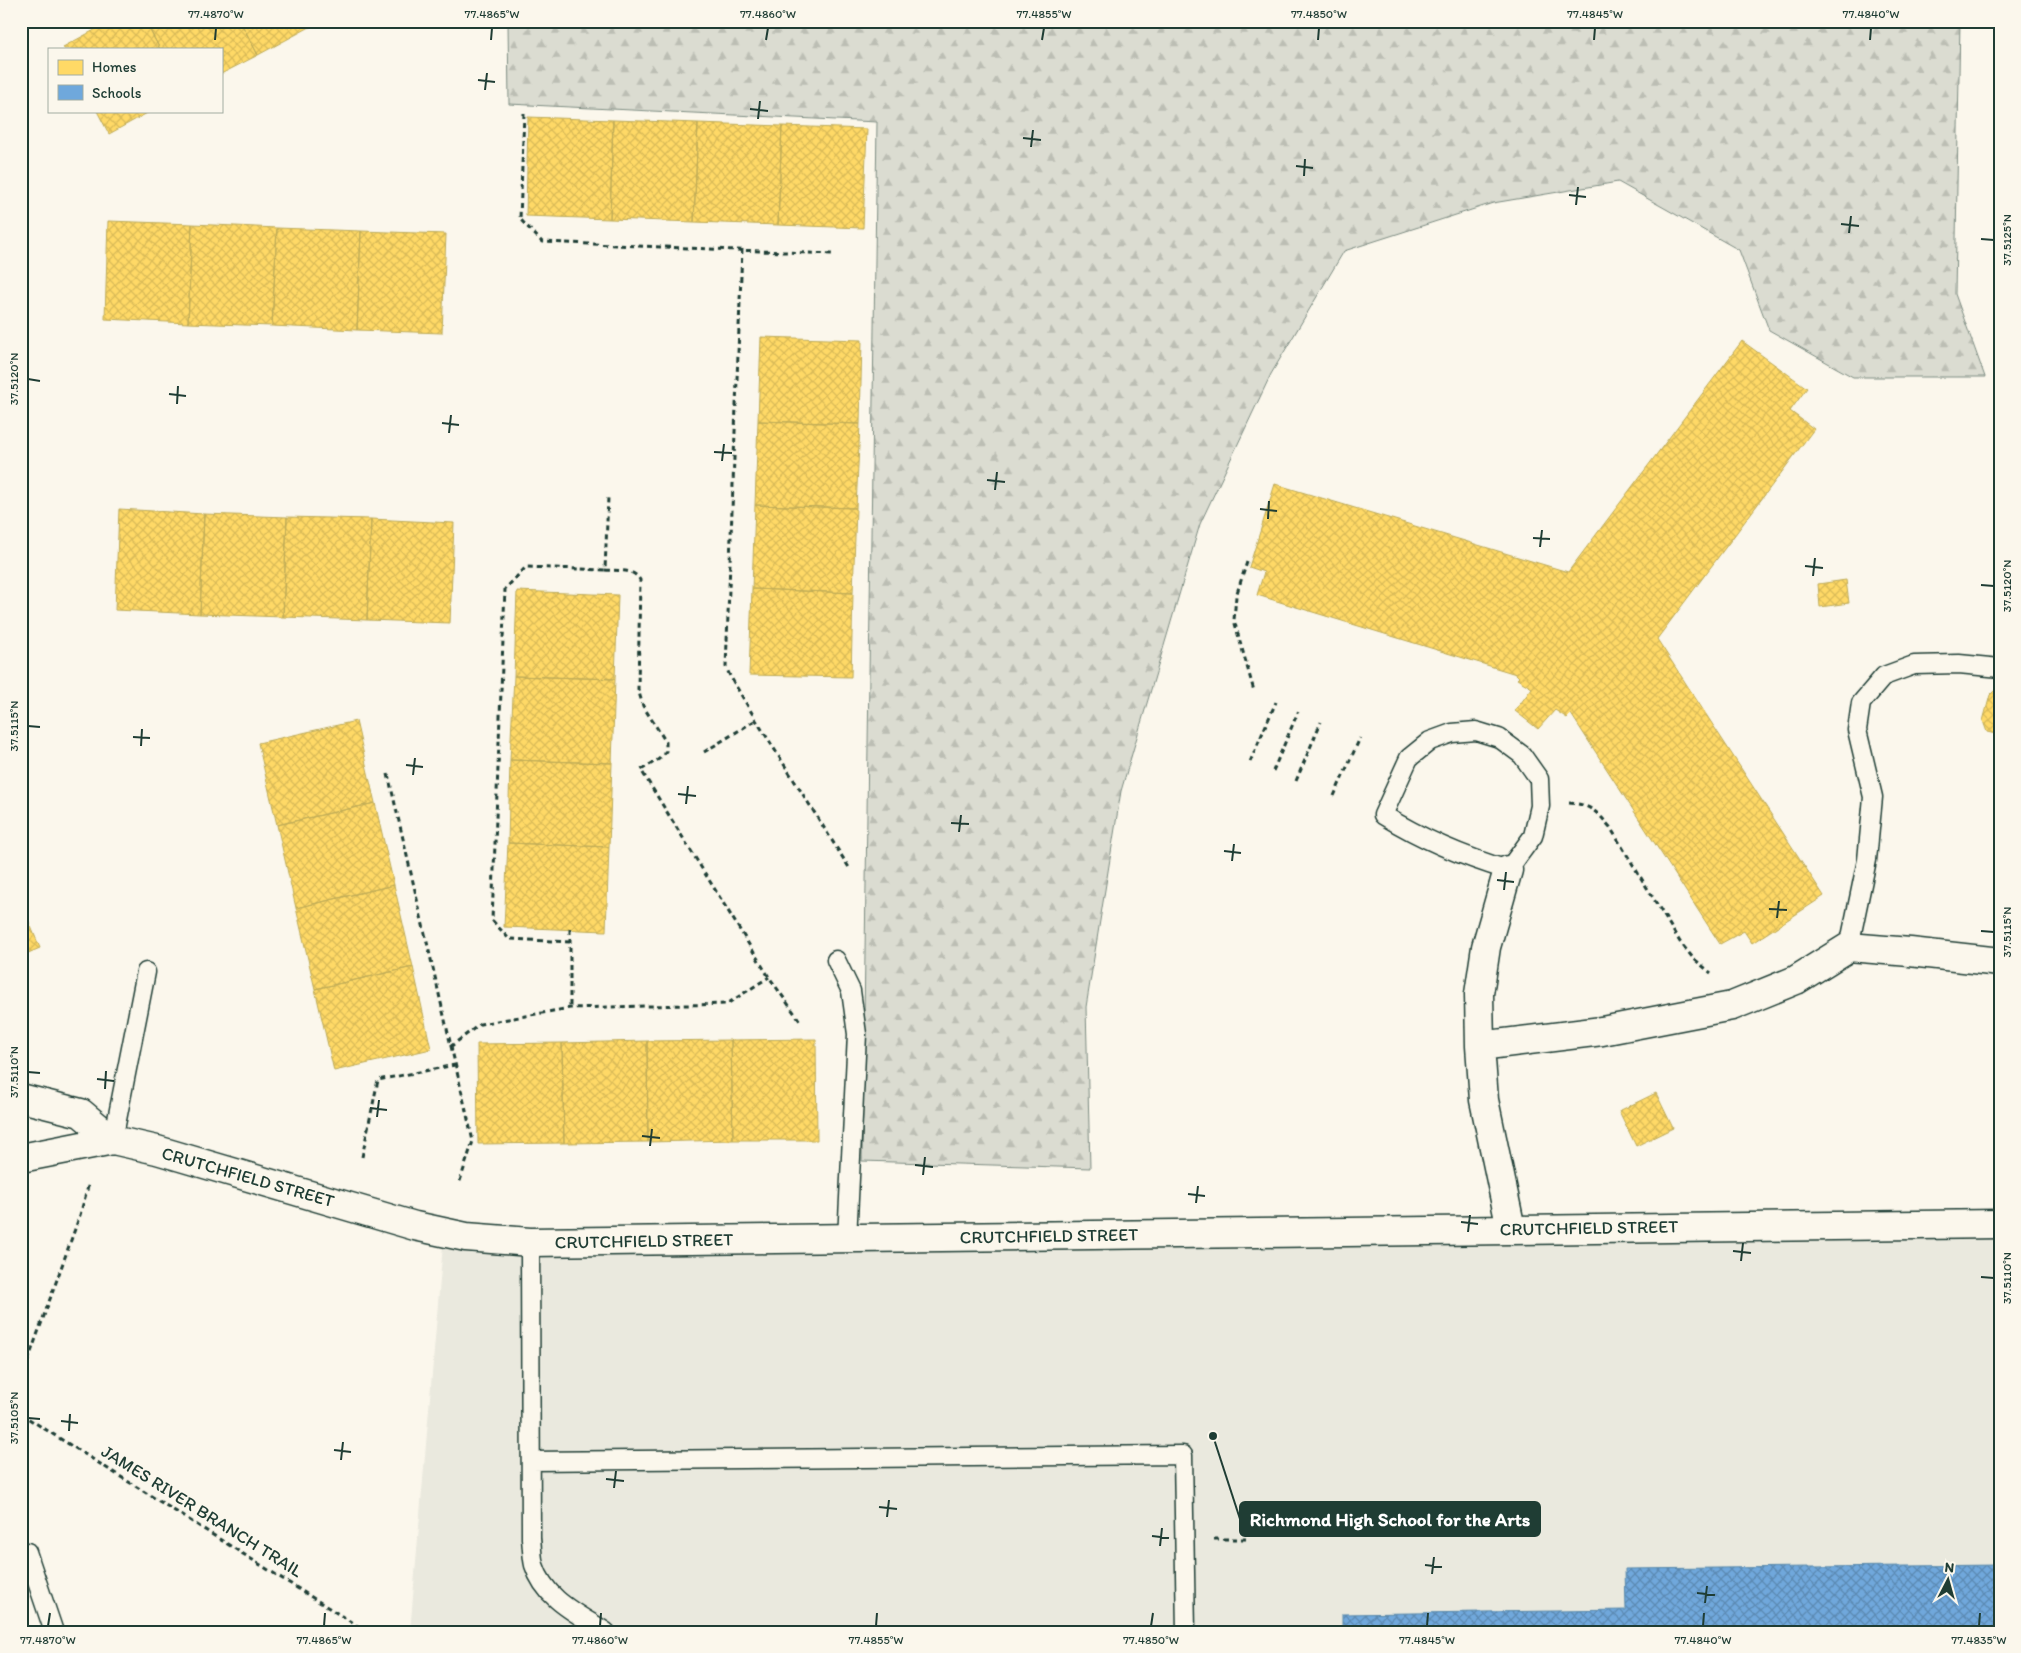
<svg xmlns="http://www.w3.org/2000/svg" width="2021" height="1653" font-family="Itim,sans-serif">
<defs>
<pattern id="forest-firs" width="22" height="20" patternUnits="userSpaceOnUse" patternTransform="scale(1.25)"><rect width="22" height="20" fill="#dbdcd1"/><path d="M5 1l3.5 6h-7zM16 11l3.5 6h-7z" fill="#bcbeb4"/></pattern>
<pattern id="homes-cross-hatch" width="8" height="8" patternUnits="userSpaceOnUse" patternTransform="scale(1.25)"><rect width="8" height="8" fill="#ffd966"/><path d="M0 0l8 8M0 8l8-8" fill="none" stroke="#dabb59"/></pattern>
<pattern id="schools-cross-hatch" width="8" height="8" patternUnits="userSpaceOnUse" patternTransform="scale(1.25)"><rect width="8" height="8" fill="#6fa8dc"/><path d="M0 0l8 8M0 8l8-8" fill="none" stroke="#5b8ab3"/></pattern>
</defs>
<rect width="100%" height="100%" fill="#fbf7ec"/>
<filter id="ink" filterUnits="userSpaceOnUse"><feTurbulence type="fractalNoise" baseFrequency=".02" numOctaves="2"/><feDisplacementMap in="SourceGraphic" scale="10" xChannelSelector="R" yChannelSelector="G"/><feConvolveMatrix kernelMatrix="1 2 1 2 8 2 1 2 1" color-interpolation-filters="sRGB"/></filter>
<g filter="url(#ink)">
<path fill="#eae9de" d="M2000 1224V1632H410L444 1233Z"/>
<path fill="url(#forest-firs)" stroke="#7d8c82" d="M508 21H1960L1955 294 1985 377H1853L1769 330 1739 250 1618 182 1493 203 1344 251 1271 374 1200 524 1121 791 1086 1007 1090 1168 862 1161 877 122 509 104Z"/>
<path fill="url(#homes-cross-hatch)" stroke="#bcaa57" d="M111 21H145L160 49H64L63 47Z
M145 21H240L258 55 221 74V49H160Z
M240 21H321L258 55Z
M97 111H151L109 134Z
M528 117 613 120 610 219 526 216Z
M613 120 698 123 694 222 610 219Z
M698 123 782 126 778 225 694 222Z
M782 126 867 129 863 228 778 225Z
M108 221 192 224 188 323 105 319Z
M192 224 277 228 272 326 188 323Z
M277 228 361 231 357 330 272 326Z
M361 231 446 234 442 333 357 330Z
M761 337 862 340 860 424 758 421Z
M1742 341 1807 388 1790 411 1814 429 1657 639 1824 896 1752 943 1744 931 1720 944 1571 714 1567 718 1555 710 1538 729 1515 711 1532 688 1517 679 1519 677 1516 674 1257 595 1264 572 1249 567 1275 484 1568 572Z
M758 421 860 424 856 508 755 505Z
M755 505 856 508 853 593 752 589Z
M119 509 204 514 200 614 115 610Z
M204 514 287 517 283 617 200 614Z
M287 517 371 519 367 620 283 617Z
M371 519 454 523 450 623 367 620Z
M1846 580 1849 603 1820 607 1818 584Z
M752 589 853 593 851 677 749 675Z
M517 591 618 595 615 679 514 676Z
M514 676 615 679 612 763 510 760Z
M1996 689 2000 690V735L1987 732 1983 721 1990 695Z
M356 721 375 803 277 825 258 743Z
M510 760 612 763 609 847 508 843Z
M375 803 394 885 296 908 277 825Z
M508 843 609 847 606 931 504 927Z
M394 885 413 967 315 989 296 908Z
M21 903 40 948 21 956Z
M413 967 431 1049 334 1071 315 989Z
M816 1039 817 1140H733L731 1040Z
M731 1040 733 1140 648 1142 647 1041Z
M647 1041 648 1142 564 1143 562 1043Z
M562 1043 564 1143 478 1144 477 1044Z
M1656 1093 1673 1128 1636 1146 1619 1111Z"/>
<path fill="url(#schools-cross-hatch)" stroke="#5788aa" d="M2000 1565V1632H1342V1614L1626 1610 1625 1569Z"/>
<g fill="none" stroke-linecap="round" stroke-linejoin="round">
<g stroke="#1f3d34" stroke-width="21">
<path id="service" d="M1476 731 1499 738 1522 755 1539 779 1540 806 1533 836 1508 870C1464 857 1422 839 1383 815L1409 758 1430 741 1452 733Z
M1849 947 1867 860 1873 797 1857 730 1861 703 1884 676 1914 665 1959 664 2000 668
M836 960 851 991 857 1034 847 1239
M113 1140 146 972
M530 1242 531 1538C532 1547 532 1557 534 1565 545 1600 578 1614 606 1632
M531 1461 1183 1455 1186 1632
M21 1552H27L54 1632"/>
</g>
<g stroke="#1f3d34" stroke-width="31">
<path id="minor" d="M1508 870 1486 947 1479 994 1480 1046 1484 1100 1511 1229
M1480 1046 1602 1031 1732 1006 1796 980 1849 947 1910 952 2000 962"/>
</g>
<g stroke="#1f3d34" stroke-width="31">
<path id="tertiary" d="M21 1098 81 1113 113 1140
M21 1158 113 1140 157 1150 415 1226 466 1237 530 1242 2000 1224"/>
</g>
<path stroke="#1f3d34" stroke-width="3" stroke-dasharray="5 4" stroke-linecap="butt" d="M524 113 520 219 542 242 833 254
M742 249 726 667 730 676 756 720 850 869
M1247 562 1236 596 1234 620 1254 691
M605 570C618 571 633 568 640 580L638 689 643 706 666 742V751L659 759 641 770 769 977 800 1021
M704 752 756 720
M1250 762 1276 702
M1273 771 1298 712
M388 774 473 1141 459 1184
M1296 781 1321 722
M1334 796 1360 738
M1569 803C1590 804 1597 812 1610 827L1680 942 1693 958 1711 973
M570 929V1008
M570 942 509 939 492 920 505 589 526 567 605 570 608 497
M450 1047 480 1024 570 1008 727 1004 769 977
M362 1157 378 1080 455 1065
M21 1414 367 1632
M21 1414 25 1369 80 1215 89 1183
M1214 1539H1248"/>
<use href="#service" stroke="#fbf7ec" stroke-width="18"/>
<use href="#minor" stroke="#fbf7ec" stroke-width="28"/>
<use href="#tertiary" stroke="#fbf7ec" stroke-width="28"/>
</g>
</g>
<path fill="none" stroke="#1f3d34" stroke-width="2" d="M215 40 216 28M491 40 492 28M766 40 768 28M1042 40 1044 28M1318 40 1319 28M1594 40 1595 28M1870 40 1871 28M478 80 495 82M485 90 487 73M750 109 768 111M758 119 760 101M1023 138 1041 140M1031 147 1033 130M1296 166 1313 168M1304 176 1305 159M1569 195 1586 197M1576 205 1578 187M1841 224 1859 226M1849 233 1851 216M1981 239 1994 240M28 379 40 381M169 394 186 396M177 404 178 386M442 423 459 425M449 433 451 415M714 452 732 453M722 461 724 444M987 480 1005 482M995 490 997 472M1260 509 1277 511M1268 519 1269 501M1533 538 1550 539M1540 547 1542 530M1805 566 1823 568M1813 576 1815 558M1981 585 1994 586M28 726 40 727M133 737 150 738M141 746 142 729M406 765 423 767M413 775 415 758M678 794 696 796M686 804 688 786M951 823 969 824M959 832 961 815M1224 851 1241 853M1232 861 1234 844M1497 880 1514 882M1504 890 1506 872M1769 909 1787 910M1777 918 1779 901M1981 931 1994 932M28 1072 40 1073M97 1079 114 1081M105 1089 106 1071M370 1108 387 1110M377 1117 379 1100M642 1136 660 1138M650 1146 652 1129M915 1165 933 1167M923 1175 925 1157M1188 1194 1205 1196M1196 1203 1198 1186M1461 1222 1478 1224M1468 1232 1470 1215M1733 1251 1751 1253M1741 1261 1743 1243M1981 1277 1994 1278M28 1418 40 1419M61 1421 78 1423M69 1431 70 1414M334 1450 351 1452M341 1460 343 1442M606 1479 624 1481M614 1488 616 1471M879 1507 897 1509M887 1517 889 1500M1152 1536 1169 1538M1160 1546 1162 1528M1425 1565 1442 1567M1432 1574 1434 1557M1697 1593 1715 1595M1705 1603 1707 1586M48 1626 50 1613M324 1626 325 1613M600 1626 601 1613M876 1626 877 1613M1151 1626 1153 1613M1427 1626 1428 1613M1703 1626 1704 1613M1979 1626 1980 1613"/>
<g text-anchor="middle" stroke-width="5" stroke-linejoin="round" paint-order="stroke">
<g font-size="18" fill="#1f3d34" stroke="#fbf7ec">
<text transform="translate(248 1177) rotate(16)" y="6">CRUTCHFIELD STREET</text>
<text transform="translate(1589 1228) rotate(-1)" y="6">CRUTCHFIELD STREET</text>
<text transform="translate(1049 1236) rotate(-1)" y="6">CRUTCHFIELD STREET</text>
<text transform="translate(644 1241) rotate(-1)" y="6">CRUTCHFIELD STREET</text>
<text transform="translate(202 1511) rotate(32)" y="6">JAMES RIVER BRANCH TRAIL</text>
</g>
</g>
<path fill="none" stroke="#1f3d34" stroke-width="2" d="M1213 1436L1240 1519"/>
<circle fill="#1f3d34" stroke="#fbf7ec" stroke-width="2" cx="1213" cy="1436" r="5"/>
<rect fill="#1f3d34" stroke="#1f3d34" stroke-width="2" x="1240" y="1502" width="300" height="34" rx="5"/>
<g font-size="19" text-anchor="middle" font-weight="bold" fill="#fff">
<text x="1390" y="1526">Richmond High School for the Arts</text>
</g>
<rect width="2021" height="1653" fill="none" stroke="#fbf7ec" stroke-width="55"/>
<rect x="48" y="48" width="175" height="65" fill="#fbf7ec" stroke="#a3ada2"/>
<rect x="58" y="60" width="25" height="15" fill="#ffd966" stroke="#a3ada2"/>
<text x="92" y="72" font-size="15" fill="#1f3d34">Homes</text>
<rect x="58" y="85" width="25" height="15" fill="#6fa8dc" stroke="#a3ada2"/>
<text x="92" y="98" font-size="15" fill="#1f3d34">Schools</text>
<g transform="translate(1948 1580) rotate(6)" stroke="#fbf7ec" stroke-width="4" paint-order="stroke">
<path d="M0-4L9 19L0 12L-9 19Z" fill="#1f3d34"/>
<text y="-8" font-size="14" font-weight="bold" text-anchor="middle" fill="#1f3d34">N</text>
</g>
<rect x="28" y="28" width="1966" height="1598" fill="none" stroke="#1f3d34" stroke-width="2"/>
<g font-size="12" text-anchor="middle" fill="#1f3d34">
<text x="216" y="18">77.4870°W</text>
<text x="492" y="18">77.4865°W</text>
<text x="768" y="18">77.4860°W</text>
<text x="1044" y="18">77.4855°W</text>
<text x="1319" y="18">77.4850°W</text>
<text x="1595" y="18">77.4845°W</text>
<text x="1871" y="18">77.4840°W</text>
<text transform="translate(2007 240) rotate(-90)" y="4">37.5125°N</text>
<text transform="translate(14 379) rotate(-90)" y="4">37.5120°N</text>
<text transform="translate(2007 586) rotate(-90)" y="4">37.5120°N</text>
<text transform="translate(14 726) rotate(-90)" y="4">37.5115°N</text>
<text transform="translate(2007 932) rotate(-90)" y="4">37.5115°N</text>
<text transform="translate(14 1072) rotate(-90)" y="4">37.5110°N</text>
<text transform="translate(2007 1278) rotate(-90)" y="4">37.5110°N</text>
<text transform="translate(14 1418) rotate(-90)" y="4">37.5105°N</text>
<text x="48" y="1644">77.4870°W</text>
<text x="324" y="1644">77.4865°W</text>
<text x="600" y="1644">77.4860°W</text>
<text x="876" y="1644">77.4855°W</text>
<text x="1151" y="1644">77.4850°W</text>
<text x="1427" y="1644">77.4845°W</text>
<text x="1703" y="1644">77.4840°W</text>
<text x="1979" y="1644">77.4835°W</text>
</g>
</svg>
